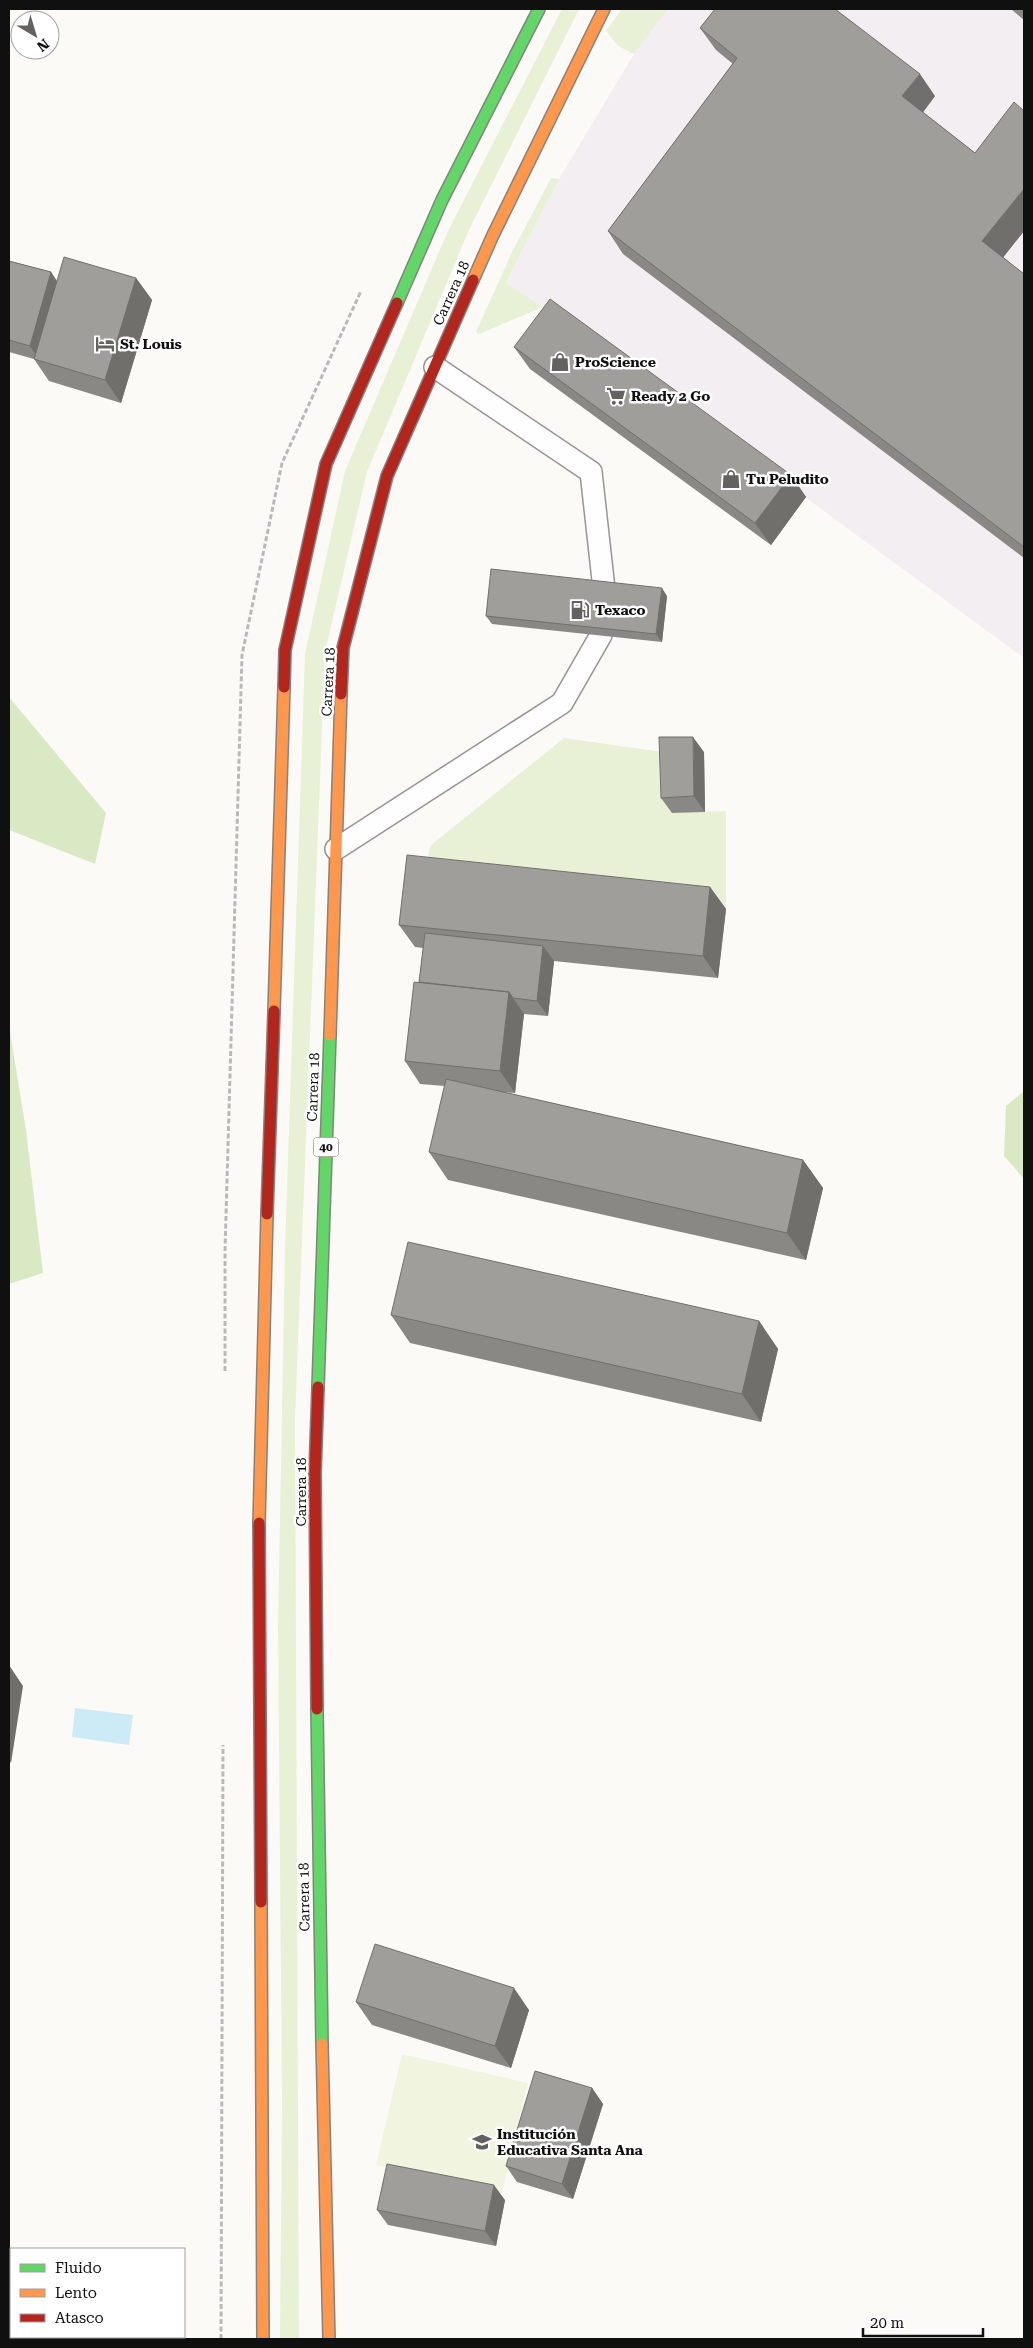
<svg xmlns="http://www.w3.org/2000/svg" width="1033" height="2348" font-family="'Roboto Serif',serif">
<rect width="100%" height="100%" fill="#fcfaf6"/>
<path fill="#f3eef2" d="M668 9H1024V658L565 321 506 283 559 179 634 54Z"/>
<path fill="#e8f1d6" d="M562 9H579L469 230 367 472 325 652 295 1419 299 2339H280L282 2104 278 1626 285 1248 305 654 345 471 448 231Z
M622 9H668L634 54 618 46 606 31Z
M551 178 559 179 506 283 543 307 479 334 476 332 512 252Z
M564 738 670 753 672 813 726 811V909L422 877 431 845Z"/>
<path fill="#d9e9c4" d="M9 697 106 813 95 864 9 830Z
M9 1026 26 1130 43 1273 9 1284Z
M1024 1091V1179L1004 1156 1006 1106Z"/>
<path fill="#f1f5e0" d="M402 2054 528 2083 502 2193 376 2165Z"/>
<path fill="#ccebf6" d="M75 1708 133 1715 129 1745 72 1737Z"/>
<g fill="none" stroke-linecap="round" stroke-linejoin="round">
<g stroke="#969594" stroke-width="24">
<path id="lane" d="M435 367 591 472 604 589
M336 849 562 703 601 635"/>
</g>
<g stroke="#848381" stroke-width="14">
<path id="fast" d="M397 303 442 200 539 9
M318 1387 330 1035
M317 1709 322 2044"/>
</g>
<g stroke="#848381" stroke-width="14">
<path id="slow" d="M473 280 493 235 604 9
M274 1011 284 687
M330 1035 341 694
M259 1523 267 1214
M261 1902 263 2339
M322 2044 329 2339"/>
</g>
<g stroke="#848381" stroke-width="14">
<path id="jam" d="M284 687 285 650 326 464 397 303
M341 694 343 648 387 476 473 280
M267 1214 274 1011
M259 1523 261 1902
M317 1709 315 1473 318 1387"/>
</g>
<path stroke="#b9b9b8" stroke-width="3" stroke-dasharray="5 2.5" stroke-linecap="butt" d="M225 1371V1251L242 655 282 463 361 291
M221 2339 223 1745"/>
<use href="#lane" stroke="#fffefe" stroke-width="21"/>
<use href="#fast" stroke="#63d668" stroke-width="11"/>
<use href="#slow" stroke="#ff974d" stroke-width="11"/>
<use href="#jam" stroke="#b3261e" stroke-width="11"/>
</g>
<path fill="#8a8885" d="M1011 9H1024V20Z
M700 28 935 96 923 112 975 153 1024 111V231L1003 257 1024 274V558L623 254 608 231 733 64 716 50Z
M9 261 51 272 57 281 136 278 152 300 121 403 49 381 34 359 9 352Z
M514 347 791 475 806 497 771 545 530 369Z
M667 596 662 642 492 624 486 616Z
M704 752 705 812 672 813 661 798Z
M710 887 726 909 718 978 554 961 548 1016 524 1014 515 1093 502 1092 803 1160 823 1188 806 1260 448 1180 429 1152 445 1086 420 1084 405 1061 419 982 423 948 415 947 399 925Z
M391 1315 759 1321 778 1349 761 1422 410 1343Z
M356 2002 529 2010 511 2068 372 2025Z
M592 2088 603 2104 573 2199 517 2182 506 2166Z
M505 2200 496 2246 388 2225 377 2210Z"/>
<path fill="#706f6c" d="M920 74 935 96 918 119 902 96Z
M1024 189V231L998 264 982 241Z
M51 272 61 288 40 361 30 346Z
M136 278 152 300 121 403 105 380Z
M791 475 806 497 771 545 755 523Z
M662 588 667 596 662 642 656 634Z
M693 737 704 752 705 812 694 796Z
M710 887 726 909 718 978 703 956Z
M543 946 554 961 548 1016 537 1001Z
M509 992 524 1014 515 1093 500 1071Z
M803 1160 823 1188 806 1260 787 1233Z
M759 1321 778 1349 761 1422 742 1394Z
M9 1665 23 1686 11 1763 9 1759Z
M514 1988 529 2010 511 2068 495 2046Z
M592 2088 603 2104 573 2199 562 2184Z
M494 2185 505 2200 496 2246 485 2231Z"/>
<path fill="#a09e9b" stroke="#706f6c" d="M715 9H835L920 74 902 96 975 153 1014 102 1024 111V189L982 241 1024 274V547L608 231 737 58 700 28Z
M64 257 136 278 105 380 34 359Z
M9 261 51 272 30 346 9 340Z
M550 299 791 475 755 523 514 347Z
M491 569 662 588 656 634 486 616Z
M659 737H693L694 796 661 798Z
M407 855 710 887 703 956 399 925Z
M425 933 543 946 537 1001 513 998 509 992 419 982Z
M414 982 509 992 500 1071 405 1061Z
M446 1079 803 1160 787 1233 429 1152Z
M408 1242 759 1321 742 1394 391 1315Z
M375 1944 514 1988 495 2046 356 2002Z
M535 2071 592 2088 562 2184 506 2166Z
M387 2164 494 2185 485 2231 377 2210Z
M11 2328V2337H84L96 2339H9V2336Z"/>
<defs>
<g id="hotel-bare" transform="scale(1.5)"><path d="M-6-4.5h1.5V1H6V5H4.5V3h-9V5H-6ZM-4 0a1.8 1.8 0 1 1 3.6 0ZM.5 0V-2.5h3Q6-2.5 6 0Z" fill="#636260" stroke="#fff" stroke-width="2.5" paint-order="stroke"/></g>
<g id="shop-bare" transform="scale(1.5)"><path d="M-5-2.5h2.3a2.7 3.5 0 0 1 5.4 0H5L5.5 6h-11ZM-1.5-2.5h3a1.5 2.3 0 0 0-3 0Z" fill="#636260" stroke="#fff" stroke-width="2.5" paint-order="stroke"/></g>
<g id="supermarket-bare" transform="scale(1.5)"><path d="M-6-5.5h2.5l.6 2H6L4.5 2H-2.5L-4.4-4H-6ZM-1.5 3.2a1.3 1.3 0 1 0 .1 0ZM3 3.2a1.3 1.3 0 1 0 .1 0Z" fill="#636260" stroke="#fff" stroke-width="2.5" paint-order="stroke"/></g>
<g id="fuel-bare" transform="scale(1.5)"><path d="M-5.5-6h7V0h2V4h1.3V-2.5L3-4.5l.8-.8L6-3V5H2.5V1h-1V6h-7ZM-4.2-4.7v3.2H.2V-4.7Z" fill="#636260" stroke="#fff" stroke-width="2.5" paint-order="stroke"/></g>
<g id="school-bare" transform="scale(1.5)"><path d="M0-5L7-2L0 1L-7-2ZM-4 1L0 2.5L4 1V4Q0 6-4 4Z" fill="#636260" stroke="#fff" stroke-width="2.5" paint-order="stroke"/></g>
</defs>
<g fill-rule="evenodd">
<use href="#hotel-bare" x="105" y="344"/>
<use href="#shop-bare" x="560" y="362"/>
<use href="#supermarket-bare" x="616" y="396"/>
<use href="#shop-bare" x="731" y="479"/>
<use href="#fuel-bare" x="580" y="610"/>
<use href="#school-bare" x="482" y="2142"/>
</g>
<g text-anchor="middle" stroke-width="5" stroke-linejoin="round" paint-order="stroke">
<rect fill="#fff" stroke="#585858" stroke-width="1" x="313.5" y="1137.5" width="25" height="19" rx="4"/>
<g font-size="12" font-weight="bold" fill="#101010">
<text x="326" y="1151">40</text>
</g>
<g font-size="14" fill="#101010" stroke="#fff">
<text transform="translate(451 293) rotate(-66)" y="5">Carrera 18</text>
<text transform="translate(328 682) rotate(-87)" y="5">Carrera 18</text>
<text transform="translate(313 1087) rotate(-88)" y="5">Carrera 18</text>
<text transform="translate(301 1492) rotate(-90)" y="5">Carrera 18</text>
<text transform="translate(304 1897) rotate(-91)" y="5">Carrera 18</text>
</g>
<g font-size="14" font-weight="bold" fill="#101010" stroke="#fff" text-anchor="start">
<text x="120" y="349">St. Louis</text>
<text x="575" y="367">ProScience</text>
<text x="631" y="401">Ready 2 Go</text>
<text x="746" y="484">Tu Peludito</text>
<text x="595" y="615">Texaco</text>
<text x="497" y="2139">Institución<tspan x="497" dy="16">Educativa Santa Ana</tspan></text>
</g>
</g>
<rect width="1033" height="2348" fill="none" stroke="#101010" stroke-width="20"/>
<rect x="10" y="2248" width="175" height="90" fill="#ffffff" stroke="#9f9f9f"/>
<rect x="20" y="2264" width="25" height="8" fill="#63d668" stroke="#9f9f9f"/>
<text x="55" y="2273" font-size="15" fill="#101010">Fluido</text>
<rect x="20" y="2289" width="25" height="8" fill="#ff974d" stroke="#9f9f9f"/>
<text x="55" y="2298" font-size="15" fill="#101010">Lento</text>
<rect x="20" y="2314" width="25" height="8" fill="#b3261e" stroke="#9f9f9f"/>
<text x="55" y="2323" font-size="15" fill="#101010">Atasco</text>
<g transform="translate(35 35) rotate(142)"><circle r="24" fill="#ffffff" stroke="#9f9f9f"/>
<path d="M0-4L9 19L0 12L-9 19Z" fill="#636260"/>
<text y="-8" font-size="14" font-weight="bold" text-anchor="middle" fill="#101010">N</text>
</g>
<path d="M863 2328v8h120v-8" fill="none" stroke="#101010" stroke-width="2.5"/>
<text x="870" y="2328" font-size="15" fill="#101010" stroke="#ffffff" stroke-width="4" paint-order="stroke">20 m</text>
</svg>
